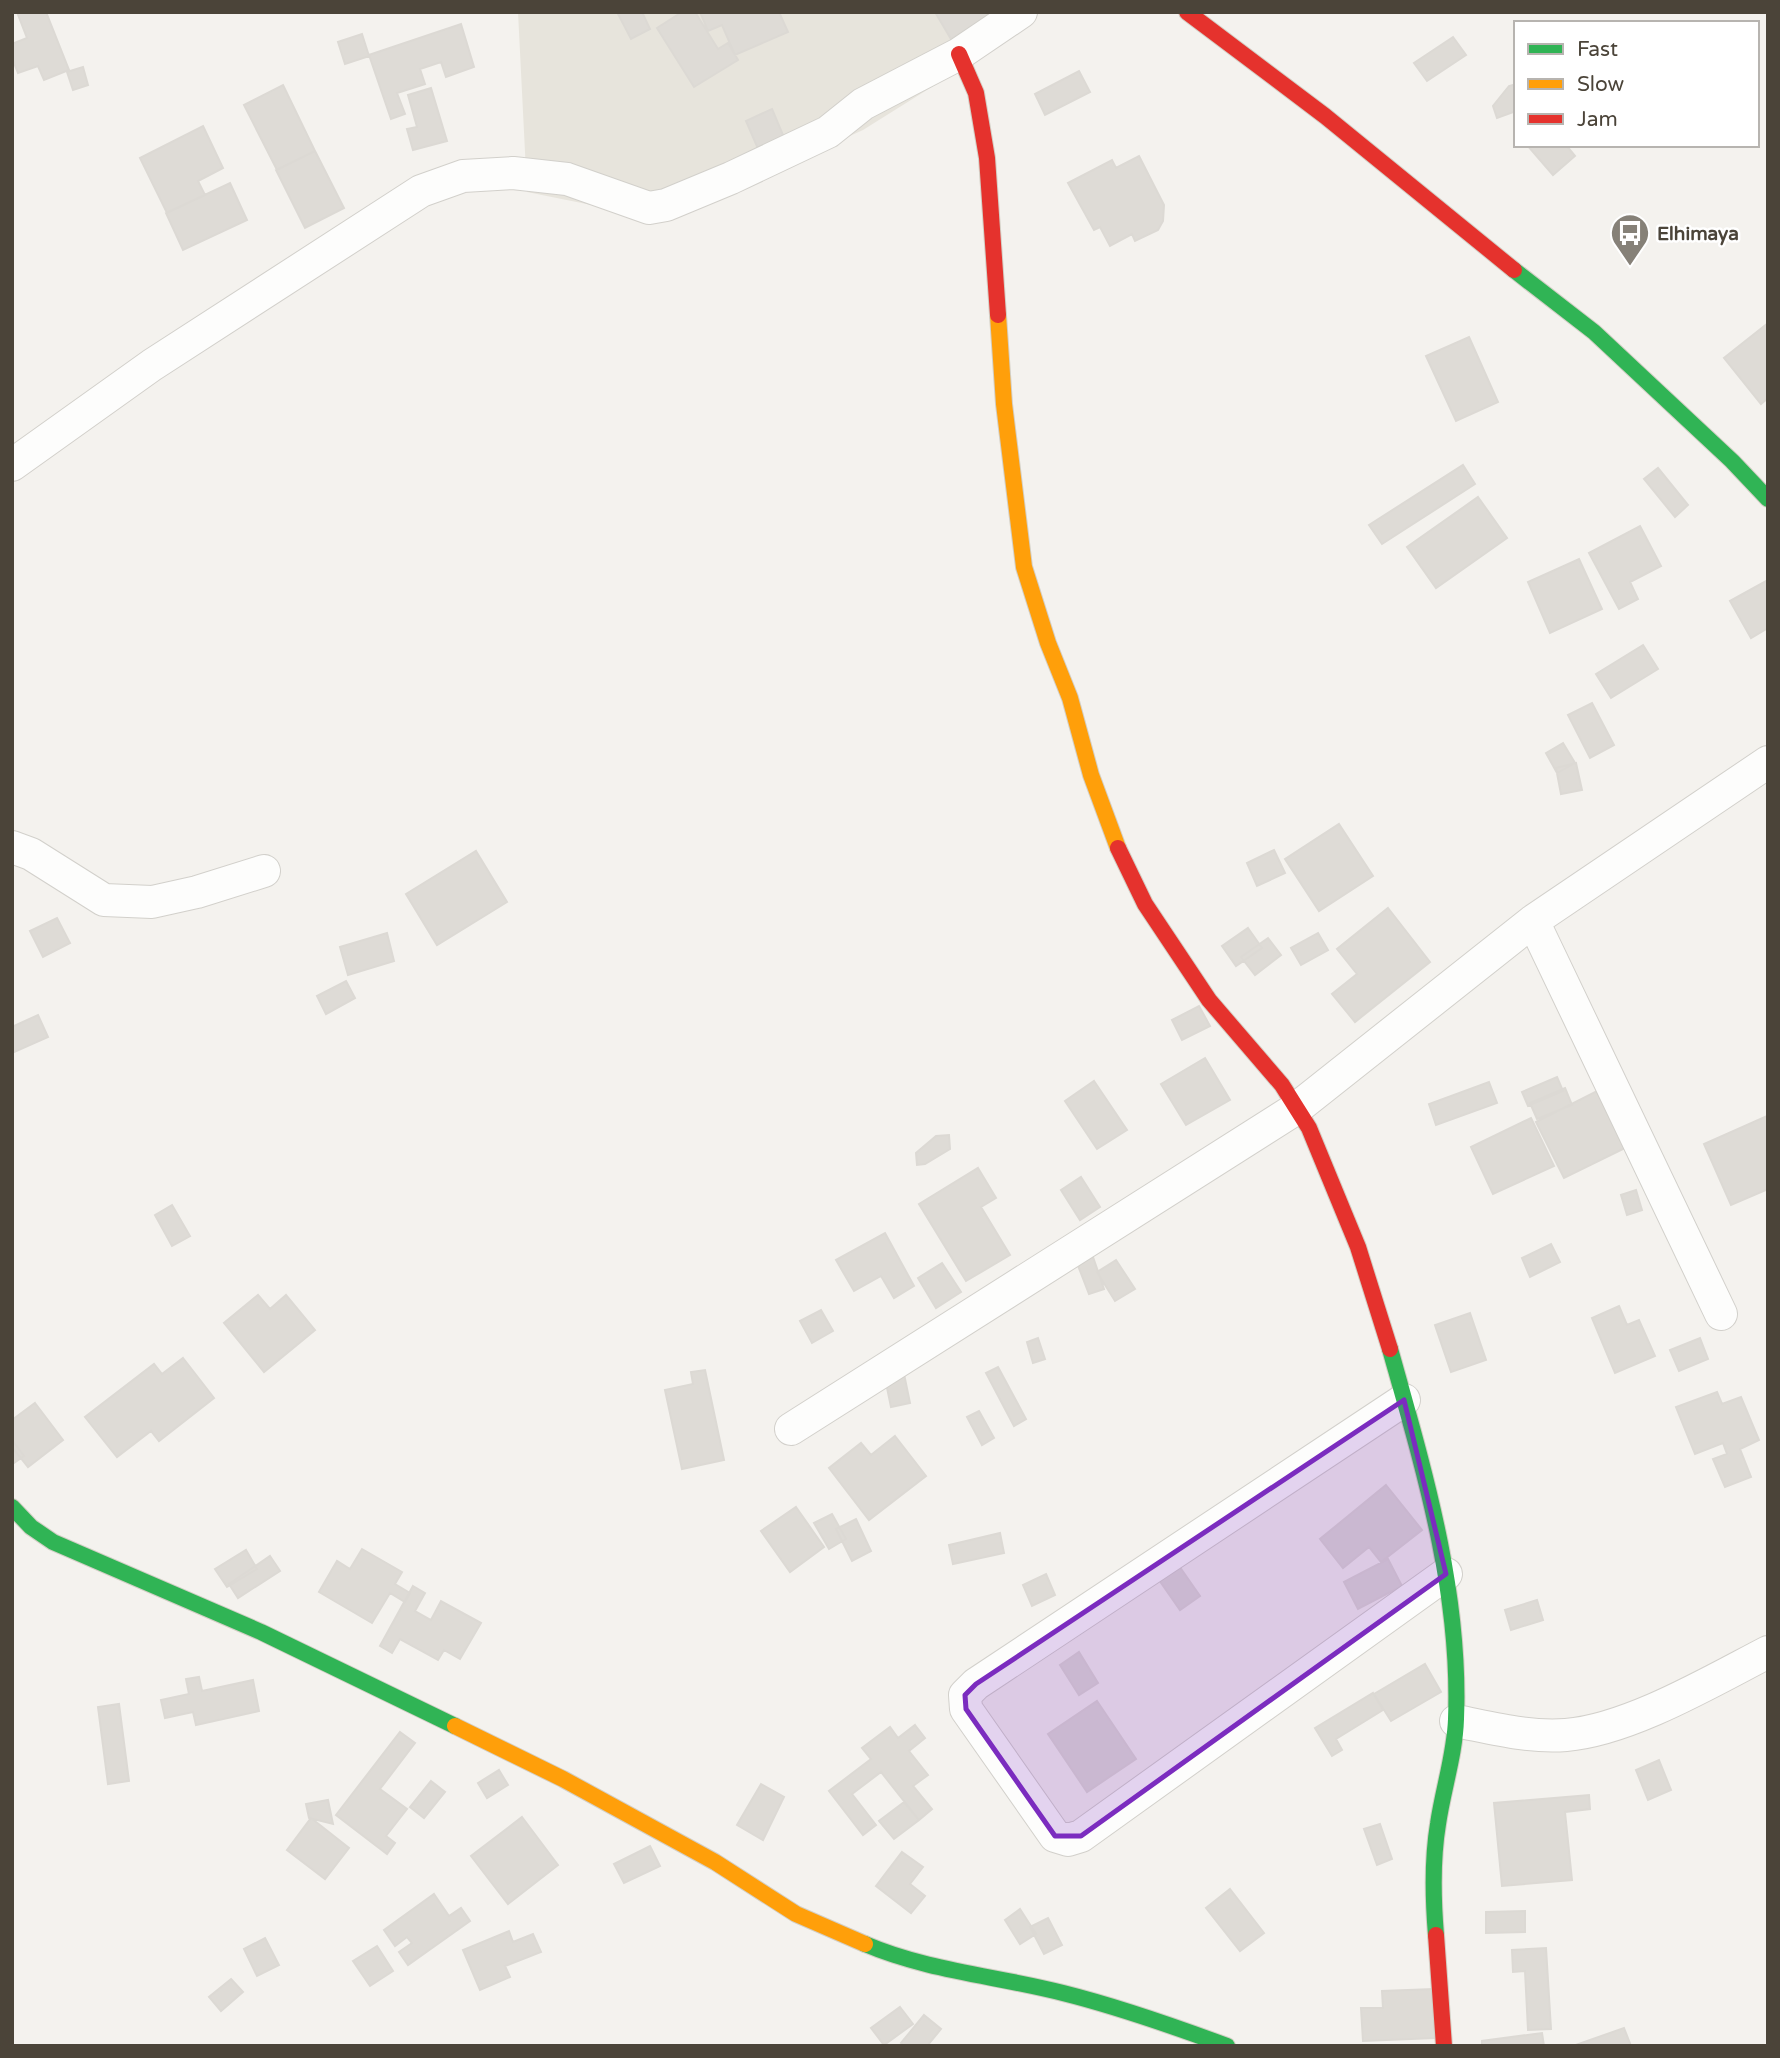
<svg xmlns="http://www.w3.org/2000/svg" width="1780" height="2058" font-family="'Varela Round',sans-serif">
<rect width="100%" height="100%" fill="#f4f2ee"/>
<path fill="#e7e4dc" d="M518 12H1040L954 73 863 130 722 194 636 214 527 192Z"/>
<path fill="#dedbd6" stroke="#dcd9d4" stroke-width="2" d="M17 12H46L69 70 44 80 38 66 18 73 12 58V44L27 38Z
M617 12H642L650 29 631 39Z
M682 12H695L718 49 728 43 738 60 694 87 657 28Z
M700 12H779L788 32 735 55 722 25 708 31Z
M935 12H986L988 16 951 39Z
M461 24 474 67 446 77 441 62 420 69 425 84 397 93 405 114 391 119 369 55Z
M362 34 369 56 345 64 338 42Z
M1453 37 1466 55 1427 81 1414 63Z
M83 67 88 85 73 90 67 72Z
M1079 71 1090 92 1045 115 1035 94Z
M1516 84V111L1497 118 1493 106 1509 86Z
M283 85 315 151 277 170 244 105Z
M431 88 447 141 413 150 407 129 417 127 408 95Z
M772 109 788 147 762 158 746 121Z
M203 126 223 168 198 181 205 195 167 213 140 158Z
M1527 145H1566L1575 156 1553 175Z
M315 151 344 208 305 228 276 170Z
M1139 156 1164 205 1163 221 1158 230 1135 241 1132 234 1110 246 1100 227 1094 230 1068 183 1112 160 1116 168Z
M230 183 247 220 183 250 166 213Z
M1768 323V398L1761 404 1724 358Z
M1469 337 1498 402 1456 421 1426 356Z
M1463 465 1475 484 1382 544 1369 525Z
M1658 468 1688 505 1675 517 1644 479Z
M1478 497 1507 538 1436 588 1407 547Z
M1640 526 1661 566 1630 582 1638 599 1619 609 1589 553Z
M1579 559 1602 609 1550 633 1528 582Z
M1768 580V628L1751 638 1730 601Z
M1643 645 1658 669 1611 698 1596 674Z
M1592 703 1614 745 1590 758 1568 715Z
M1563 743 1575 763 1557 773 1546 753Z
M1576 763 1582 790 1561 794 1556 768Z
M1339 824 1373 876 1319 911 1285 859Z
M1274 850 1285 873 1257 886 1247 863Z
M476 851 507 902 437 945 406 894Z
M1388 908 1430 962 1355 1022 1332 994 1357 974 1337 949Z
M57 918 70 943 43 957 30 931Z
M1248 928 1262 948 1236 966 1222 946Z
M387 933 394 961 348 975 340 947Z
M1318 933 1328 950 1301 965 1291 948Z
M1268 938 1281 955 1255 975 1241 957Z
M346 981 355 998 326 1014 317 996Z
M1199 1006 1210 1026 1182 1040 1172 1020Z
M38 1015 48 1037 12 1053V1027Z
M1205 1058 1230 1100 1186 1125 1161 1084Z
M1557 1077 1563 1091 1528 1106 1522 1092Z
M1094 1081 1127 1130 1097 1149 1065 1101Z
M1489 1082 1497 1103 1436 1125 1429 1104Z
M1565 1088 1572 1105 1537 1119 1530 1103Z
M1597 1091 1625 1148 1564 1178 1536 1122Z
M1767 1116 1768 1189 1731 1205 1704 1144Z
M1531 1118 1554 1166 1493 1194 1471 1147Z
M949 1135 950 1149 925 1164 917 1165 916 1153 936 1136Z
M978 1168 996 1198 981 1207 1010 1255 966 1281 919 1204Z
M1081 1177 1100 1207 1080 1220 1061 1190Z
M1636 1190 1642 1210 1627 1215 1621 1195Z
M172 1205 190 1236 172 1246 155 1215Z
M885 1233 914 1286 894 1298 881 1276 854 1291 836 1260Z
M1551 1244 1560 1262 1530 1277 1522 1258Z
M1093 1257 1104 1289 1089 1294 1077 1263Z
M1116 1260 1135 1289 1115 1301 1097 1272Z
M942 1263 961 1292 936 1308 918 1278Z
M258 1295 270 1309 286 1295 315 1330 264 1372 224 1323Z
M1619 1306 1627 1325 1639 1320 1655 1356 1615 1373 1592 1318Z
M821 1310 833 1331 812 1343 800 1321Z
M1470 1313 1486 1360 1451 1372 1435 1325Z
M1038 1338 1045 1359 1033 1363 1027 1342Z
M1700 1338 1708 1359 1679 1371 1670 1350Z
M183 1358 214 1398 159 1441 151 1431 117 1457 85 1417 154 1364 162 1374Z
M998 1367 1026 1419 1014 1426 986 1373Z
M705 1370 724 1460 682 1469 665 1390 693 1384 691 1372Z
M904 1374 910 1403 891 1407 885 1378Z
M1717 1392 1722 1404 1741 1397 1759 1440 1740 1449 1751 1477 1725 1487 1713 1459 1727 1454 1723 1443 1695 1454 1676 1407Z
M35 1403 63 1440 28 1467 12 1447V1420Z
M979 1411 994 1438 982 1445 967 1417Z
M895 1436 926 1476 869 1520 829 1468 861 1443 871 1455Z
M12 1440 24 1456 14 1463 12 1461Z
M1386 1485 1422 1530 1381 1562 1369 1547 1343 1568 1320 1539Z
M796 1507 824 1547 790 1572 761 1531Z
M832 1514 846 1539 829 1549 814 1523Z
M856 1519 871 1551 852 1561 836 1529Z
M1000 1533 1004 1553 953 1564 949 1545Z
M362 1549 402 1572 395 1584 410 1593 405 1602 390 1593 372 1623 319 1592 337 1561 350 1569Z
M246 1550 257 1569 227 1587 215 1569Z
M270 1556 280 1571 238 1598 229 1584Z
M1388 1559 1402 1586 1358 1609 1344 1582Z
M1177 1563 1200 1596 1180 1610 1157 1577Z
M1046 1574 1055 1595 1032 1606 1023 1585Z
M413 1586 425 1593 415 1611 431 1620 441 1601 481 1623 460 1659 444 1650 438 1660 400 1639 392 1653 380 1646Z
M1537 1600 1543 1620 1511 1630 1505 1610Z
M1079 1652 1098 1683 1079 1695 1060 1665Z
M1425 1664 1441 1692 1391 1721 1374 1694Z
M199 1677 202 1691 253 1680 259 1711 196 1725 193 1712 165 1718 161 1700 189 1694 186 1679Z
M1373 1693 1383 1710 1336 1739 1342 1750 1332 1756 1315 1728Z
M1097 1701 1136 1759 1087 1792 1048 1734Z
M119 1704 129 1781 108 1784 98 1707Z
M915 1725 925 1738 909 1751 928 1775 913 1786 932 1809 919 1820 881 1772 852 1794 876 1825 863 1835 829 1791 871 1759 862 1748 890 1727 898 1738Z
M400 1732 415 1743 380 1789 407 1809 386 1836 395 1843 387 1854 336 1815Z
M1659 1760 1671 1790 1648 1800 1636 1770Z
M499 1770 508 1785 487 1798 478 1783Z
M431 1781 445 1792 424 1818 410 1807Z
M761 1784 784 1797 763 1840 737 1825Z
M1589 1795 1590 1809 1565 1812 1572 1880 1502 1886 1494 1803Z
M328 1800 333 1824 309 1818 306 1804Z
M904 1802 919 1820 894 1839 879 1821Z
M522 1817 558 1865 508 1904 471 1856Z
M311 1818 349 1848 325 1879 287 1850Z
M1380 1824 1392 1859 1377 1865 1364 1829Z
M650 1846 660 1866 624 1883 614 1864Z
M902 1852 923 1867 910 1884 925 1896 911 1913 876 1886Z
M1230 1889 1264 1933 1240 1951 1206 1908Z
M434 1894 449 1916 461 1908 470 1921 408 1965 399 1952 412 1943 407 1937 395 1946 384 1930Z
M1020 1909 1036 1934 1020 1944 1005 1920Z
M1525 1911V1932L1486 1933V1912Z
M1048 1918 1062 1945 1044 1954 1030 1927Z
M509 1931 513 1942 533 1934 541 1952 505 1966 510 1977 480 1990 463 1950Z
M265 1938 279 1965 257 1976 244 1949Z
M377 1946 393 1971 370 1986 353 1961Z
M1546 1948 1551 2029 1528 2030 1525 1971 1513 1972 1512 1950Z
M231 1979 243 1992 221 2011 209 1997Z
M1433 1989 1435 2038 1363 2041 1361 2008H1383L1382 1991Z
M900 2007 913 2024 884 2045 871 2028Z
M924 2015 941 2029 927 2046H904L901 2043Z
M1624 2028 1631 2046H1573Z
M1542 2033 1544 2046H1482V2041Z"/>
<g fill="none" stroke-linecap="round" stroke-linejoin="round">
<g stroke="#d2d0cb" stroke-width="34">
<path id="street" d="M12 465 152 365 421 191 463 176 513 173 567 179 649 208 666 205 731 178 828 132 863 104 959 54 1021 12
M12 847 31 854 104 900 152 902 197 892 264 871
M1533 921 1721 1314
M1404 1400 976 1684 965 1695 966 1709 1055 1836 1068 1840 1081 1836 1446 1574
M791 1429 1297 1108 1533 921 1768 762
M1456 1721C1492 1728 1529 1738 1566 1735 1629 1730 1712 1681 1768 1652"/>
</g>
<g stroke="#d3cfc5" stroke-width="18">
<path id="fast" d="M1514 270 1594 332 1732 461 1768 499
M1390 1349C1424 1470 1461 1592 1456 1719 1455 1754 1443 1789 1438 1824 1432 1860 1433 1899 1436 1935
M12 1507 31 1527 53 1542 261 1632 455 1726
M865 1944C928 1971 997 1976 1063 1993 1119 2007 1173 2026 1227 2046"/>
</g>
<g stroke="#d3cfc5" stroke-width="18">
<path id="slow" d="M998 315 1004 404 1024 567 1048 643 1070 698 1091 775 1118 848
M455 1726 563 1779 715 1862 796 1914 865 1944"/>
</g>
<g stroke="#d3cfc5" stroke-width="18">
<path id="jam" d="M1187 12 1325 116 1514 270
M959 54 976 93 987 158 998 315
M1118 848 1145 904 1209 1000 1282 1085 1309 1128 1358 1247 1390 1349
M1436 1935 1444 2046"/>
</g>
<use href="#street" stroke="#fdfdfc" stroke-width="32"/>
<use href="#fast" stroke="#30b455" stroke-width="16"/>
<use href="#slow" stroke="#ff9f0a" stroke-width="16"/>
<use href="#jam" stroke="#e5322d" stroke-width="16"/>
</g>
<path fill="#7b2cbf" fill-opacity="0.2" stroke="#7b2cbf" stroke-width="5" stroke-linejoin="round" d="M1404 1400 1446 1574 1081 1836H1055L966 1709 965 1695 976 1684Z"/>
<defs>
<g id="bus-pin" transform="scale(2.0125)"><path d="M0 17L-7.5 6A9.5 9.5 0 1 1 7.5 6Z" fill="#868178" stroke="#fff"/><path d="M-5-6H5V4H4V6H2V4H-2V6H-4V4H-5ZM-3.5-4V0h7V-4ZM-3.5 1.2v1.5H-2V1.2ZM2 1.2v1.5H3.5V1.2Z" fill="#fff"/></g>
</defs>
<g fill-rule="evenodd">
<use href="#bus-pin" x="1630" y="233"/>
</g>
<g text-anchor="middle" stroke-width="5" stroke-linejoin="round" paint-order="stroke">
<g font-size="19" font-weight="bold" fill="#4b4439" stroke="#fff" text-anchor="start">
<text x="1657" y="240">Elhimaya</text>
</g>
</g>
<rect width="1780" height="2058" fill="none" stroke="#4b4439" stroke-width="28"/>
<rect x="1514" y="21" width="245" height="126" fill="#ffffff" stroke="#b7b4b0" stroke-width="2"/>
<rect x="1528" y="44" width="35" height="10" fill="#30b455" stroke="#b7b4b0" stroke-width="2"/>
<text x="1577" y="56" font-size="21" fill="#4b4439">Fast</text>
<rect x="1528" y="79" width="35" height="10" fill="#ff9f0a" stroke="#b7b4b0" stroke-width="2"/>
<text x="1577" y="91" font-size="21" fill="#4b4439">Slow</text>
<rect x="1528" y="114" width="35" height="10" fill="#e5322d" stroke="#b7b4b0" stroke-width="2"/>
<text x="1577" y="126" font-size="21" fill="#4b4439">Jam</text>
</svg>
